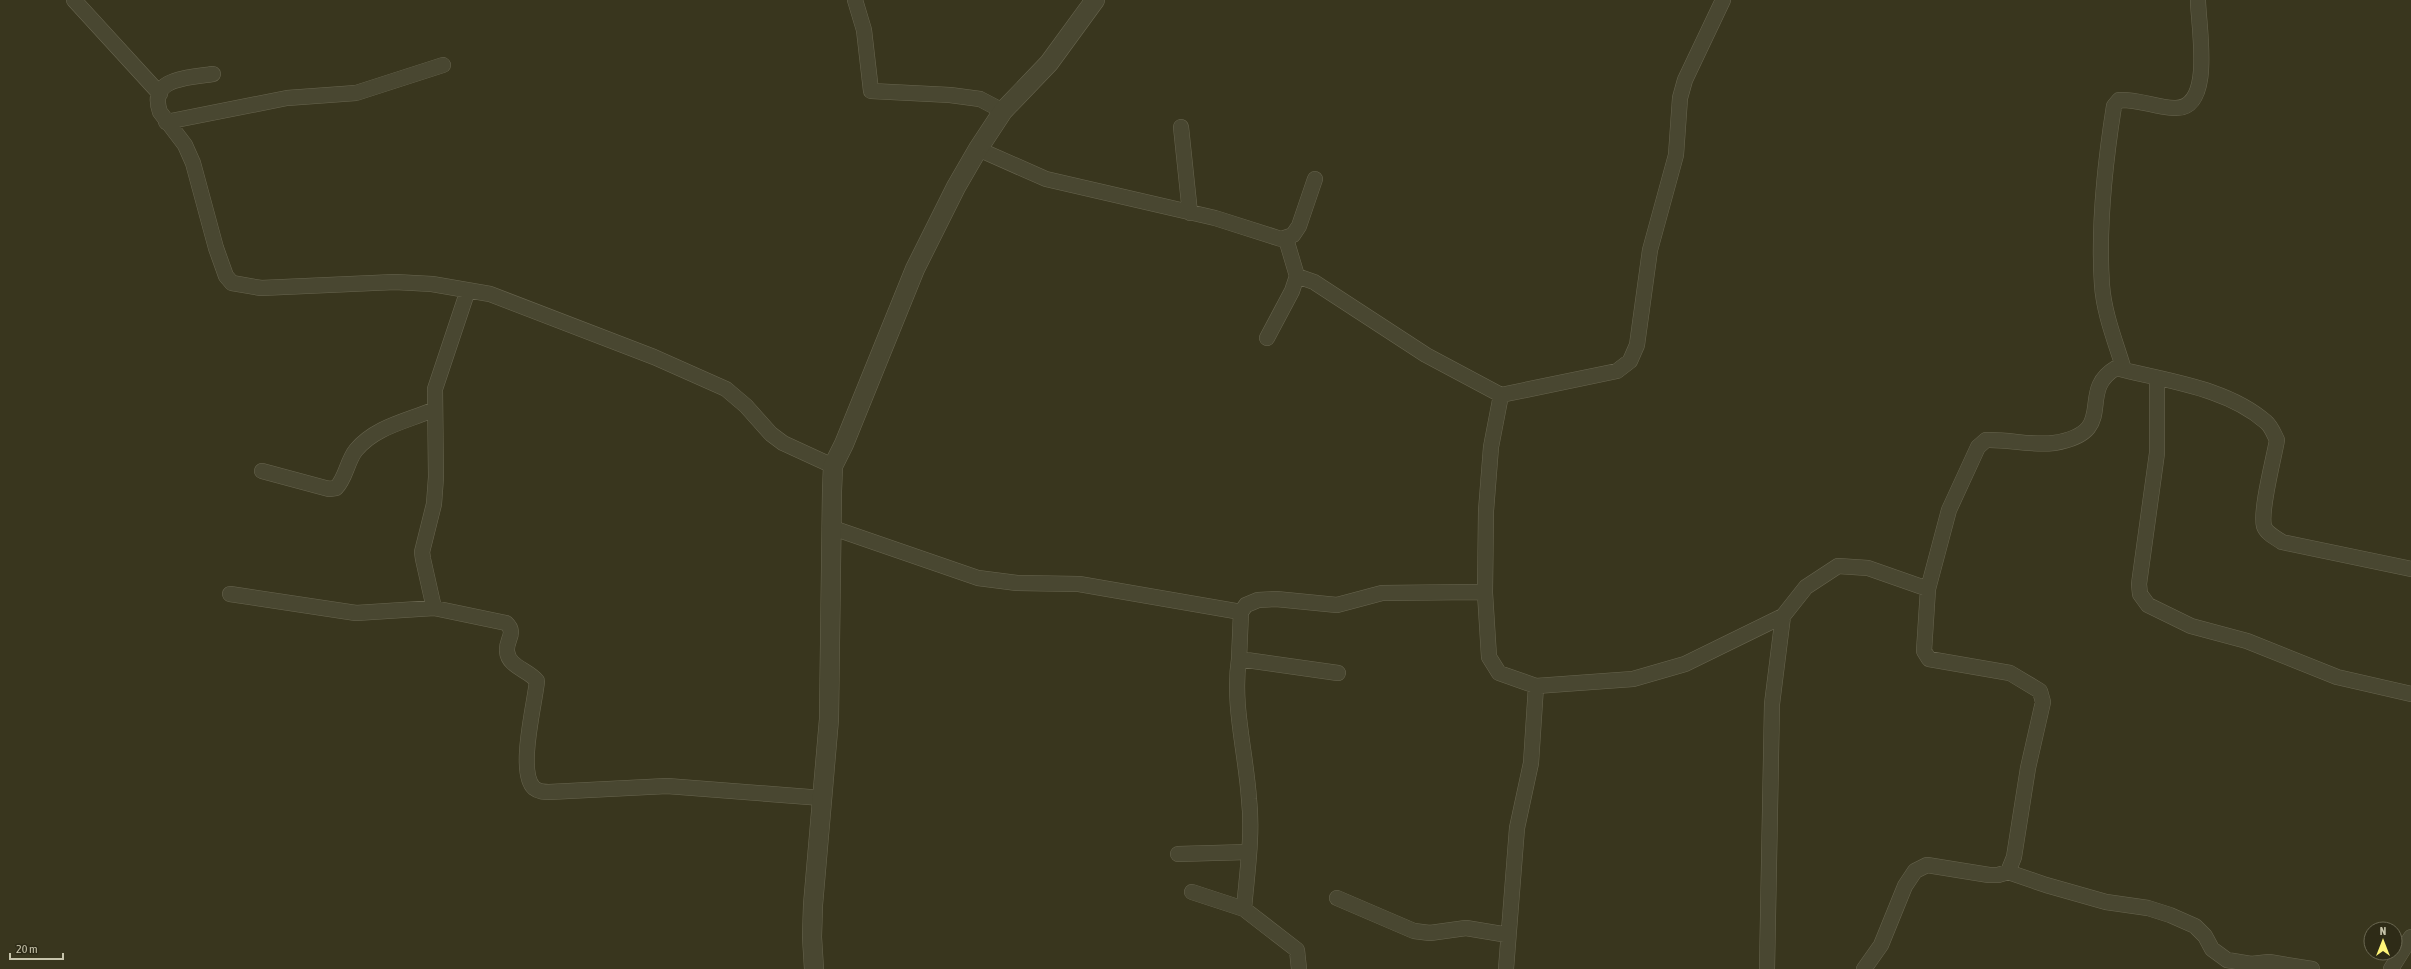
<svg xmlns="http://www.w3.org/2000/svg" width="2411" height="969" font-family="'Asap Condensed',sans-serif">
<rect width="100%" height="100%" fill="#39361e"/>
<g fill="none" stroke-linecap="round" stroke-linejoin="round">
<g stroke="#68654f" stroke-width="16">
<path id="minor" d="M74 0 160 94
M855 0 864 30 871 91 950 95 980 99 1003 111
M213 74C189 78 148 77 160 112L185 145 193 163 216 248 226 276 232 283 261 288 395 282 432 284 490 294 654 357 726 389 746 406 771 434 783 443 833 466
M166 122 287 98 356 93 443 65
M1181 127 1190 213
M978 149 1046 179 1215 218 1281 239 1293 235 1299 226 1315 179
M1297 276 1314 282 1426 355 1501 395
M468 290 435 389 436 477 434 504 422 552 423 559 434 608 506 623C517 633 506 639 507 651 508 667 529 670 537 681 535 703 517 772 534 788 539 792 544 792 549 792L667 786 822 798
M1267 338 1292 291 1297 276 1286 239
M2124 370C2116 343 2104 314 2102 285 2098 228 2105 163 2114 106L2119 100C2138 99 2155 107 2174 108 2215 111 2198 25 2198 0
M2157 378V453L2139 584 2140 594 2148 605 2191 626 2247 641 2337 677 2411 694
M262 471 329 489 336 488C346 478 347 461 356 450 376 426 408 421 435 409
M830 527 978 578 1017 583 1079 584 1241 612
M1485 593 1486 511 1491 447 1501 395 1617 371 1630 361 1637 345 1650 250 1676 155 1680 98 1685 80 1723 0
M230 594 356 613 434 608
M1239 659 1241 612 1246 605 1258 600 1276 599 1337 605 1382 593 1475 592 1485 593 1489 657 1499 673 1536 686 1633 679 1685 664 1783 616 1806 587 1838 566 1868 568 1928 589
M1178 854 1248 852
M2008 872 2014 857 2028 768 2043 702 2040 691 2010 673 1929 659 1924 651 1928 589 1949 510 1978 447 1986 440C2009 439 2031 446 2054 443 2121 432 2075 392 2116 368 2165 381 2226 387 2266 422 2271 426 2274 434 2277 440 2274 458 2260 510 2264 526 2266 533 2276 538 2282 542L2411 569
M1192 892 1244 909 1297 950 1299 969
M1337 898 1414 931 1430 933 1466 928 1508 935
M1244 909C1247 873 1253 835 1249 799 1246 753 1232 704 1239 659L1338 673
M1506 969 1517 828 1531 763 1536 686
M1767 969 1772 704 1783 616
M1864 969 1881 945 1905 886 1915 871 1927 865 1989 875H1998L2008 872 2046 885 2106 902 2148 908 2170 915 2195 926 2205 936 2212 949 2227 960 2251 964 2269 962 2312 969
M2391 969 2411 937"/>
</g>
<g stroke="#68654f" stroke-width="20">
<path id="tertiary" d="M814 969 812 937 813 905 829 719 832 491 833 466 844 444 915 269 956 187 978 149 1003 111 1049 63 1095 0"/>
</g>
<use href="#minor" stroke="#494731" stroke-width="15"/>
<use href="#tertiary" stroke="#494731" stroke-width="19"/>
</g>
<g transform="translate(2383 941)"><circle r="19" fill="#2e2b17" stroke="#6b6852"/>
<path d="M0-3L7 15L0 10L-7 15Z" fill="#fff578"/>
<text y="-6" font-size="11" font-weight="bold" text-anchor="middle" fill="#c7c4ab">N</text>
</g>
<path d="M10 953v6h53v-6" fill="none" stroke="#c7c4ab" stroke-width="2"/>
<text x="16" y="953" font-size="12" fill="#c7c4ab" stroke="#2e2b17" stroke-width="3" paint-order="stroke">20 m</text>
</svg>
